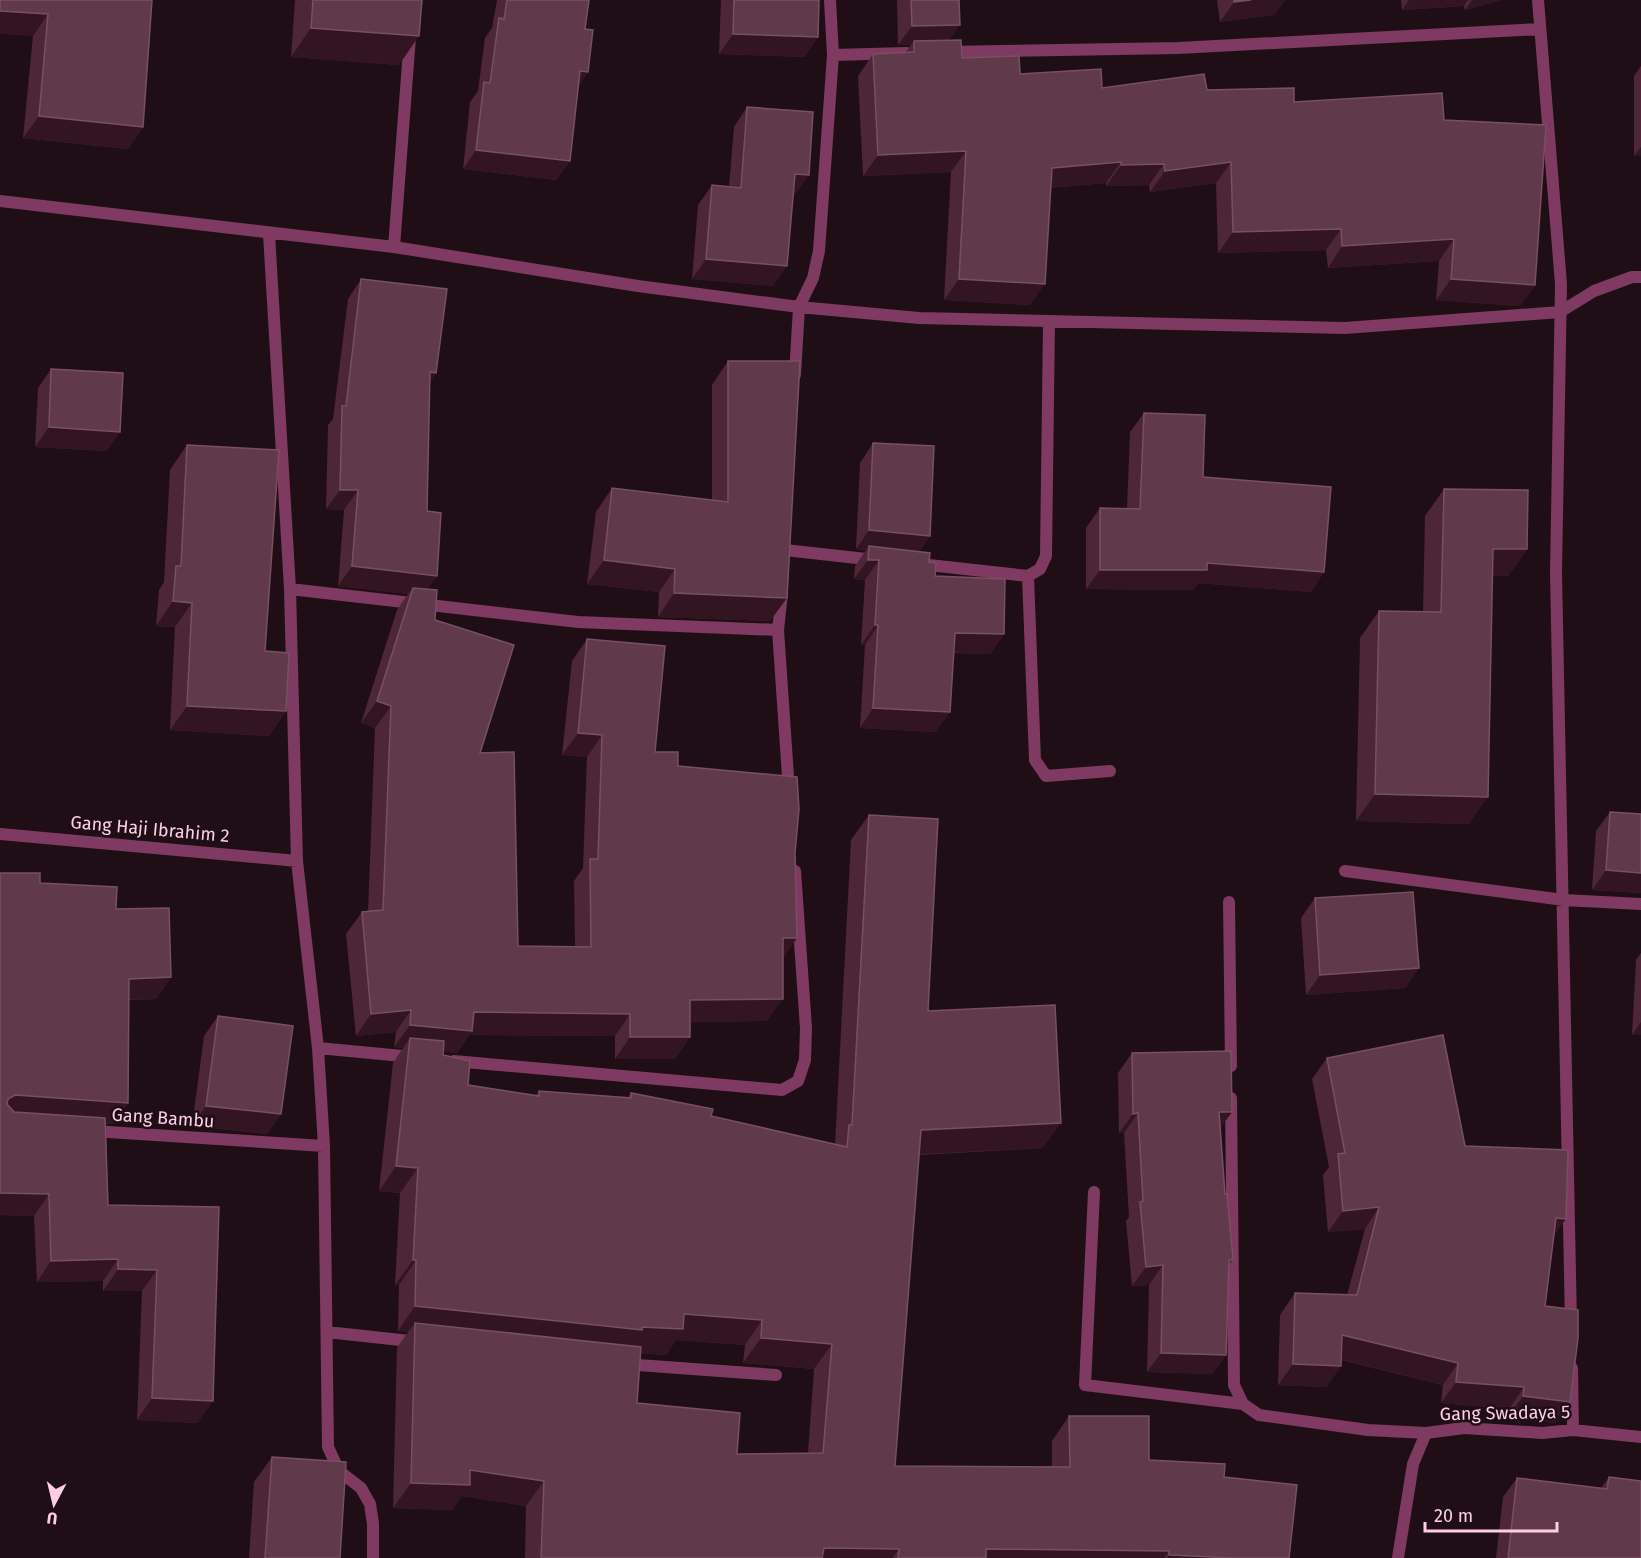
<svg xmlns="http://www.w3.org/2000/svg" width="1641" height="1558" font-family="'Fira Sans',sans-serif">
<rect width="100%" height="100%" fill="#200e16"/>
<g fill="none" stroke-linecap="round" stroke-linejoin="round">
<path stroke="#7e3a60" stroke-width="12" d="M1538 0 1561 284 1556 573 1571 1324
M945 52 1178 48 1540 29
M833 55 907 53
M0 201 394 247 638 286 799 307 919 318 1345 328 1560 312 1594 291 1632 277H1641
M269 234 290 589 297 861 318 1048 324 1146 328 1447 339 1471 361 1488 370 1504 373 1524V1558
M394 247 410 37
M795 375 799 307 813 278 819 251 833 55 830 0
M785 550 875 560
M920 564 1028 576 1040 569 1046 556 1049 322
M1028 576 1035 760 1046 776 1110 771
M290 589 578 622 778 630
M782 593 778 630 789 791
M0 834 297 861
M1345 871 1564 900 1641 904
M1229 902 1231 1066
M318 1048 413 1057
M454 1061 782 1090 798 1081 805 1060 806 1028 795 871
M1231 1098 1234 1385 1243 1404
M92 1131 324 1146
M1094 1192 1085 1385 1243 1404 1259 1415 1368 1430 1426 1433
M327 1332 419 1342
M624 1364 776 1375
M1572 1368 1573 1430
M1398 1558 1413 1464 1426 1433 1464 1428 1542 1433 1573 1430 1641 1437"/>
</g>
<path fill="#4d2737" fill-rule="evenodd" d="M0 0H152L143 127 128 149 23 138 33 36Z
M295 0H422L399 65 291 57Z
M497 0H589L585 29 588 72 578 86 570 161 556 180 463 169 470 102 478 91 485 38 492 28Z
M721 0H819L818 37 804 57 719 54Z
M897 0H959L949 40 962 58 1020 74 1102 88 1207 90 1444 120 1535 285 1520 306 1436 300 1439 261 1328 268 1326 250 1218 253 1216 183 1150 192 1149 185 1106 186V183L1050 188 1030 305 944 300 951 172 863 176 858 76 873 54 905 53 911 45H898Z
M1217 0H1285L1274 15 1220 22Z
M1401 0H1502L1465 10 1464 6 1402 10Z
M1641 66V156H1634V76Z
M747 107 795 195H793L773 286 692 279 698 205 712 185 729 187 734 127Z
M361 279 430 383 427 511 437 576 427 589 435 620 480 753 518 946 575 947 574 881 583 868 587 757 562 755 572 661 587 639 655 752 678 766 795 853 797 938 783 957 767 1021 690 1022V1037L675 1059H615V1036L469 1035 457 1053 443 1051V1055L468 1085 536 1095 539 1091 628 1097 631 1093 711 1116 835 1145 851 840 869 815 928 1011 1043 1148 919 1155 895 1466 1052 1467V1441L1069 1416 1149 1460 1224 1477 1289 1558H525L526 1506 462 1496 452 1510 393 1508 397 1348 408 1332 398 1331 399 1285H395L400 1193 379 1191 393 1063 403 1048 394 1047 396 1032 356 1036 346 934 362 912H368L375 728 361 723 397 610 408 594 338 586 344 510 326 509 328 425 333 419 348 299ZM676 1340 745 1345 743 1363 814 1369 808 1453 737 1454 637 1403 641 1353 666 1355Z
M728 361 770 621 658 617 659 592 587 584 596 512 612 488 712 500V385Z
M51 369 120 432 106 451 35 447 38 388Z
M1144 413 1203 477 1324 572 1311 592 1198 583 1193 590 1086 589V528L1100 508 1127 509 1130 432Z
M873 443 930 536 919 552 929 562 935 576 1004 634 990 654 953 653 936 732 860 728 865 645H861L865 580 854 579 855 566 866 550 856 549 860 463Z
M187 445 265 651 286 711 269 736 170 730 175 627 156 626 159 590 164 582 170 470Z
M1444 489 1527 549 1508 576H1492L1469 824 1356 821 1360 638 1379 611 1423 612 1425 516Z
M1610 812 1641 814V893L1592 890 1596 831Z
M0 873 40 883 116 909 171 977 156 999 129 1000 128 1103 113 1124H106L108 1205 219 1207 198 1423 137 1420 142 1291H103V1281L37 1282 34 1216 0 1215Z
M1315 898 1419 968 1405 988 1306 995 1301 918Z
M1641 953V1035H1632L1636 960Z
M218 1016 281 1114 267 1134 192 1126 204 1036Z
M1132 1053 1232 1112 1220 1128 1225 1194 1233 1259 1229 1265 1226 1355 1212 1374 1147 1372 1149 1285 1132 1286 1126 1221 1129 1217 1124 1133H1119L1118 1073Z
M1327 1058 1465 1146 1554 1235 1545 1306 1555 1423 1508 1417 1509 1409 1441 1403 1443 1385 1341 1360V1366L1326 1387 1278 1385 1280 1315 1295 1293 1347 1295 1365 1229 1328 1232 1323 1175 1329 1167 1312 1079Z
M272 1457 340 1558H249L254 1482Z
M1609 1477 1641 1558H1496L1503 1497 1517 1478 1601 1488Z"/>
<path fill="#331522" d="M1251 0H1285L1274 15 1220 22 1234 2Z
M1409 0H1468L1464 6 1402 10Z
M1472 0H1502L1465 10Z
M0 11 48 14 33 36 0 34Z
M960 25 946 44 914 41 911 45H898L912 26Z
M311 28 419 36 399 65 291 57Z
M733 34 818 37 804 57 719 54Z
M580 71 588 72 574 92Z
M39 116 143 127 128 149 23 138Z
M1641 147V156H1634Z
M476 150 570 161 556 180 463 169Z
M966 151 951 172 863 176 878 155Z
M1121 162 1106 183 1037 189 1052 168Z
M1231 162 1216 183 1150 192 1165 171Z
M1164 164 1149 185 1106 186 1121 165Z
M795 174 809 175 795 195 781 194Z
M1341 229 1326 250 1218 253 1233 232Z
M1454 239 1439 261 1328 268 1342 246Z
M706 259 787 266 773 286 692 279Z
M959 279 1045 284 1030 305 944 300Z
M1451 279 1535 285 1520 306 1436 300Z
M430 372 436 373 423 393Z
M49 427 120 432 106 451 35 447Z
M340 490H358L344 510 326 509Z
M869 530 930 536 916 556 869 546 866 550 856 549Z
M1493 549H1527L1508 576H1474Z
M604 560 675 569 659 592 587 584Z
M868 560H879L865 580 854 579Z
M1207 563 1324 572 1311 592 1198 583 1193 590 1086 589 1100 570Z
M352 566 437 576 423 596 413 588 408 594 338 586Z
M674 593 787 598 770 621 658 617Z
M173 601 192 603 175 627 156 626Z
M875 625H878L865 645H861Z
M955 633 1004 634 990 654 941 652Z
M377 701 391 706 375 728 361 723Z
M187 706 286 711 269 736 170 730Z
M873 708 950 712 936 732 860 728Z
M578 733 602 735 587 757 562 755Z
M1375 794 1488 797 1469 824 1356 821Z
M1606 870 1641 873V893L1592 890Z
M783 938H797L782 960Z
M1419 968 1405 988 1306 995 1320 975Z
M171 977 156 999 114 1000 129 979Z
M783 999 767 1021 675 1023 690 1000Z
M411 1010 396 1032 356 1036 371 1014Z
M474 1012 630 1014 615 1036 469 1035 457 1053 409 1048 410 1038 403 1048 394 1047 410 1025Z
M1641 1022V1035H1632Z
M630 1037H690L675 1059H615Z
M15 1095 128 1103 113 1124 0 1117 8 1099Z
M206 1106 281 1114 267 1134 192 1126Z
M1219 1112H1232L1218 1131Z
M1138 1113 1124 1133H1119L1133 1114Z
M1061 1123 1043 1148 904 1155 921 1130Z
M396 1166 418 1168 400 1193 379 1191Z
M0 1193 49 1194 34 1216 0 1215Z
M1379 1207 1365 1229 1328 1232 1343 1211Z
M1556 1218 1566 1219 1551 1240Z
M118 1259 103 1281 37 1282 51 1261Z
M413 1260H416L399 1285H395Z
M1163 1265 1149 1285 1132 1286 1146 1267Z
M118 1269 157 1270 142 1291H103Z
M415 1306 642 1327 684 1314 762 1320 745 1345 676 1340 666 1355 627 1352 415 1323 408 1332 398 1331Z
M1342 1335 1458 1363 1443 1385 1327 1356Z
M761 1338 832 1344 814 1369 743 1363Z
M1161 1353 1226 1355 1212 1374 1147 1372Z
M1293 1364 1341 1366 1326 1387 1278 1385Z
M1456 1382 1524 1387 1509 1409 1441 1403Z
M1523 1396 1570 1402 1555 1423 1508 1417Z
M152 1398 213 1401 198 1423 137 1420Z
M470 1470 544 1481 526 1506 462 1496 452 1510 393 1508 411 1483Z
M824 1548 899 1549 892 1558H817Z
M986 1549 1169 1551 1164 1558H980Z
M1169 1555 1235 1558H1167Z"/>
<path fill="#60394a" stroke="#795062" stroke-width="1.5" d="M0 0H152L143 127 39 116 48 14 0 11Z
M313 0H422L419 36 311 28Z
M507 0H589L585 29 593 30 588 72 580 71 570 161 476 150 484 82 490 83 499 18 504 19Z
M734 0H819L818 37 733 34Z
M911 0H959L960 25 912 26Z
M1234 0H1251L1234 2Z
M961 40 962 58 1019 56 1020 74 1101 69 1102 88 1204 74 1207 90 1294 88V102L1442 93 1444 120 1546 125 1535 285 1451 279 1454 239 1342 246 1341 229 1233 232 1231 162 1165 171 1164 164 1121 165V162L1052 168 1045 284 959 279 966 151 878 155 873 54 914 52V41Z
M747 107 813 112 809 175 795 174 787 266 706 259 712 185 741 188Z
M361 279 447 289 436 373 430 372 427 511 441 513 437 576 352 566 358 490H340L342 406H346Z
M728 361H800L787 598 674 593 675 569 604 560 612 488 728 502Z
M51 369 123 373 120 432 49 427Z
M1144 413 1205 415 1203 477 1331 487 1324 572 1207 563V570H1100V508L1140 509Z
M873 443 934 446 930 536 869 530Z
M187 445 279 450 265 651 289 653 286 711 187 706 192 603 173 601 176 566H181Z
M1444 489 1528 490 1527 549H1493L1488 797 1375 794 1379 611 1441 612Z
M869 546 930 553 929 562 936 563 935 576 1005 579 1004 634 955 633 950 712 873 708 878 625H875L879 560H868Z
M413 588 437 590 435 620 514 645 480 753 514 752 518 946 591 947 590 859H598L602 735 578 733 587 639 665 646 655 752H678V766L797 777 799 809 795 853 797 938H783V999L690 1000V1037H630V1014L474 1012 472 1031 410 1025 411 1010 371 1014 362 912 383 910 391 706 377 701Z
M1610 812 1641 814V873L1606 870Z
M869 815 938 819 928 1011 1055 1005 1061 1123 921 1130 895 1466 1070 1467 1069 1416H1149V1460L1225 1464 1224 1477 1297 1485 1289 1558H1235L1169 1555V1551L986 1549V1558H898L899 1549 824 1548 822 1558H541L544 1481 470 1470V1485L411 1483 415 1323 641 1347 637 1403 740 1413 737 1454 823 1453 832 1344 761 1338 762 1320 684 1314 683 1329 642 1327V1330L415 1306 416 1260H413L418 1168 396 1166 410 1038 444 1041 443 1055 470 1061 468 1085 539 1096V1091L631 1098V1093L713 1109 711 1116 847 1147 849 1125H852Z
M0 873H40V883L117 887 116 909 169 908 171 977 129 979 128 1103 15 1095 8 1099 7 1104 14 1112 105 1118 108 1205 219 1207 213 1401 152 1398 157 1270 118 1269V1259L51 1261 49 1194 0 1193Z
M1413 892 1419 968 1320 975 1315 898Z
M218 1016 293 1026 281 1114 206 1106Z
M1443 1035 1465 1146 1568 1150 1566 1219 1556 1218 1545 1306 1578 1310V1338L1570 1402 1523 1396 1524 1387 1456 1382 1458 1363 1342 1335 1341 1366 1293 1364 1295 1293 1357 1295 1379 1207 1343 1211 1338 1154 1345 1153 1327 1058Z
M1231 1051 1232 1112H1219L1225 1194H1227L1233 1259 1229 1260 1226 1355 1161 1353 1163 1265 1146 1267 1140 1202 1143 1201 1138 1113 1133 1114 1132 1053Z
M272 1457 346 1462 340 1558H265Z
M1609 1477 1641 1481V1558H1508L1517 1478 1607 1489Z"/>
<g text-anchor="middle" stroke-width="5" stroke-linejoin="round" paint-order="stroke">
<g font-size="18" fill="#fdcee5" stroke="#200e16">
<text transform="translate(150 829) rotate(5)" y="6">Gang Haji Ibrahim 2</text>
<text transform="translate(163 1118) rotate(4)" y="6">Gang Bambu</text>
<text transform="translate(1505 1413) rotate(-1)" y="6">Gang Swadaya 5</text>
</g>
</g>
<g transform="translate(54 1504) rotate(187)" stroke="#200e16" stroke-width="4.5" paint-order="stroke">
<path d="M0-4.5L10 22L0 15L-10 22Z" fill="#fdcee5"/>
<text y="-9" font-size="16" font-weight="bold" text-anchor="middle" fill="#fdcee5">U</text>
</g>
<path d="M1425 1522v9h132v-9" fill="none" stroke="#fdcee5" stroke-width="3"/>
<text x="1434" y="1522" font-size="18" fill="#fdcee5" stroke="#200e16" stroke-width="4.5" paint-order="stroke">20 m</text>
</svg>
